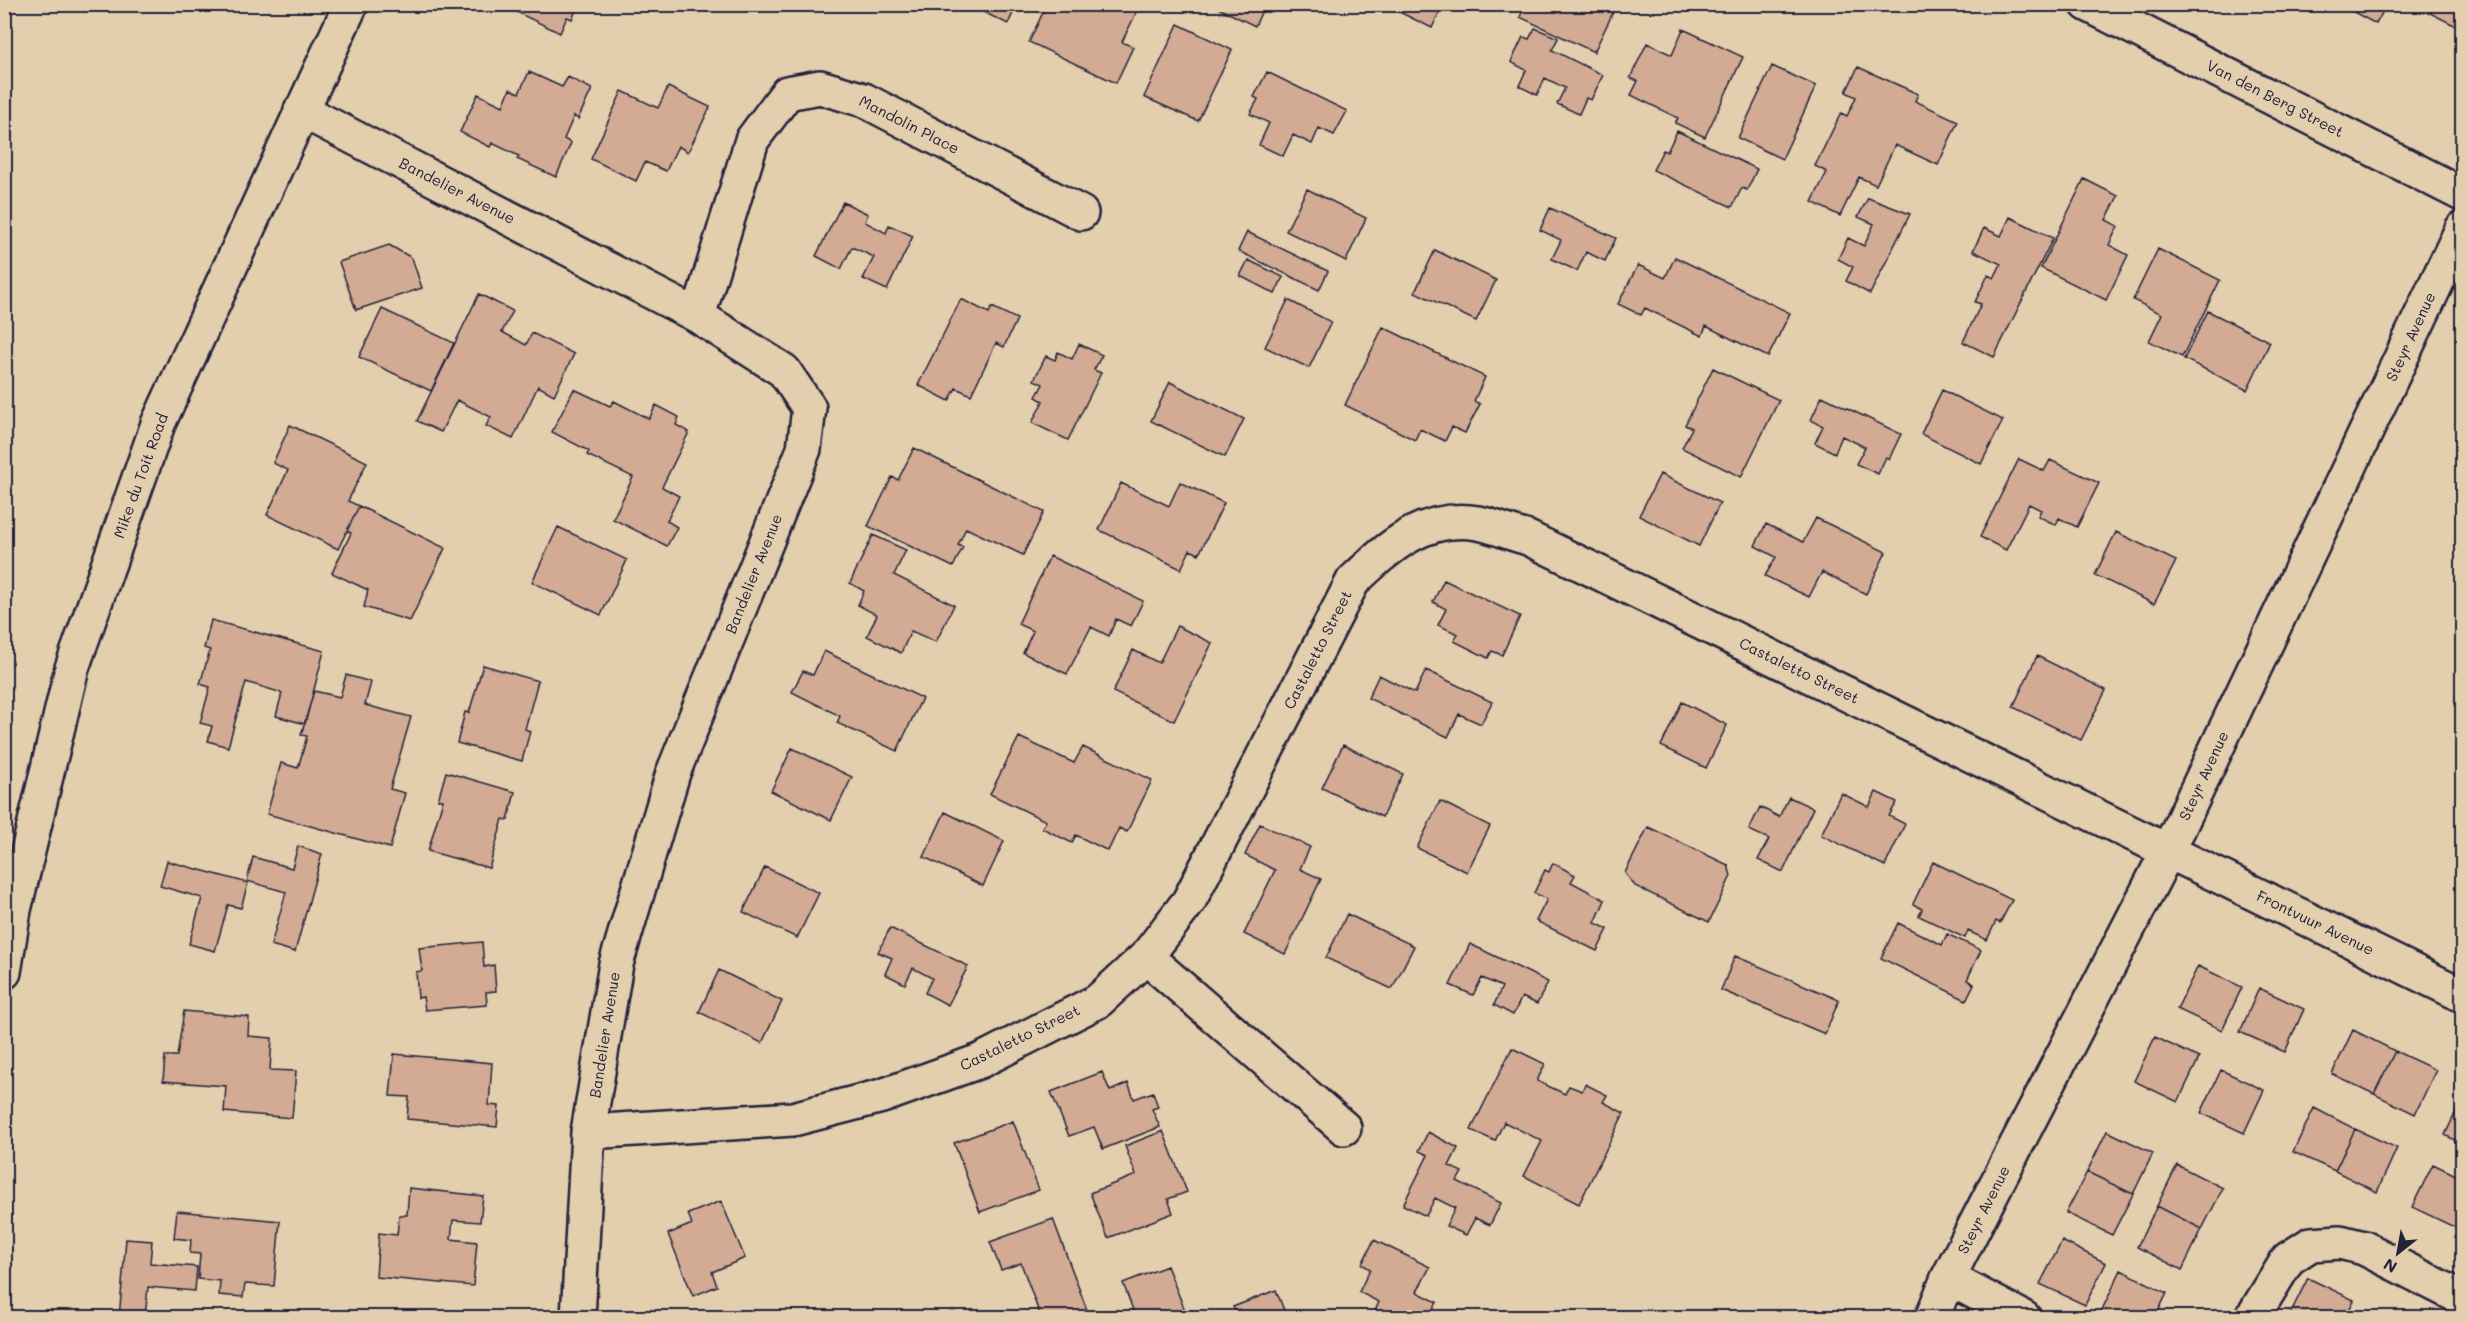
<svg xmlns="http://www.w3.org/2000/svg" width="2467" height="1322" font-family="Mali,sans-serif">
<rect width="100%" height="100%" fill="#e3cead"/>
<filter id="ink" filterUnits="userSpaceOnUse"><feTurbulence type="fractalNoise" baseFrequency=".0167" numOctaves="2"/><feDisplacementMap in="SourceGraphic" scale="12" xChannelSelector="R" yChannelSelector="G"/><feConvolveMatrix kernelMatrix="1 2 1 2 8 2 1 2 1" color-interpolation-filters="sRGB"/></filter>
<g filter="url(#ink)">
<path fill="#d3aa94" stroke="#22223b" stroke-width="1.5" d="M500 4H579L572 19 567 17 560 33Z
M967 4H1017L1008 24Z
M1047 4 1140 5 1122 42 1133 47 1116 83 1029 42Z
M1210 4H1265L1255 26Z
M1383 4H1443L1432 28Z
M1526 4 1547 6 1617 4 1594 52 1520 17Z
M2348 4H2387L2376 24 2346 8Z
M2434 4H2462V29L2430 13Z
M1178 24 1232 50 1198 121 1144 97Z
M1535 28 1558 38 1552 50 1603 75 1591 100 1586 98 1579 114 1557 104 1565 88 1545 78 1537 95 1519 86 1526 70 1511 62 1523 37 1529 39Z
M1683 29 1743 57 1705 137 1675 123 1678 118 1631 95 1638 81 1630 78 1647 43 1672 55Z
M1772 66 1816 86 1782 159 1738 138Z
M1858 67 1918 94 1915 101 1958 121 1938 165 1895 145 1876 185 1859 177 1840 216 1812 202 1827 172 1815 166 1841 113 1847 116 1856 97 1846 92Z
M529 72 562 87 568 77 592 89 578 119 574 116 564 139 571 143 556 177 517 159 519 156 492 143 490 147 460 132 478 94 503 106 510 89 519 93Z
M1267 72 1347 111 1334 135 1319 128 1312 144 1293 135 1283 156 1259 145 1269 123 1250 114 1258 99 1254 97Z
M668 87 710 107 688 152 678 146 666 171 645 162 636 181 591 159 622 91 658 108Z
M1677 131 1757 169 1747 190 1742 188 1732 207 1653 170 1663 150 1667 152Z
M2084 179 2118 196 2106 220 2118 226 2109 245 2128 255 2106 300 2041 268Z
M1307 189 1366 218 1346 261 1286 231Z
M1868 198 1910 214 1870 294 1846 281 1853 267 1838 259 1848 238 1864 246 1874 224 1858 217Z
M843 202 868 214 865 222 886 233 889 225 913 236 887 290 863 279 874 257 852 247 841 269 816 256Z
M1550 208 1616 238 1605 261 1586 252 1577 271 1552 259 1561 240 1540 230Z
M2010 217 2053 238 1994 357 1963 342 1981 304 1975 302 1988 275 1994 278 2001 264 1973 251 1984 228 2001 236Z
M1247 232 1328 271 1319 290 1238 251Z
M389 245 412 258 422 288 356 310 339 262Z
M2158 249 2220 280 2182 357 2149 341 2162 314 2133 300Z
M1435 250 1496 280 1476 321 1415 292Z
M1675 257 1790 313 1768 357 1706 326 1702 336 1645 308 1641 315 1618 304 1638 265 1665 278Z
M1248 260 1283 277 1275 294 1240 276Z
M479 294 513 311 502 332 526 345 532 333 574 354 554 395 538 386 513 439 486 426 491 417 457 400 441 432 417 421Z
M961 299 989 313 992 307 1017 319 1004 347 996 343 971 395 956 388 949 401 918 385Z
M1288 300 1331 322 1309 368 1265 347Z
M382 309 454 343 431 391 359 357Z
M2208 311 2270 342 2247 390 2184 359Z
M1383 327 1485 377 1474 401 1480 404 1465 433 1452 427 1445 441 1420 429 1415 440 1345 405Z
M1079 344 1102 355 1094 370 1101 373 1068 440 1032 423 1043 401 1036 397 1043 384 1034 380 1046 356 1055 360 1058 352 1072 359Z
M1713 368 1779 400 1741 477 1682 448 1692 428 1685 425Z
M1170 382 1244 419 1225 457 1151 421Z
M574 389 610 406 614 401 649 419 656 405 679 417 676 425 689 432 662 487 679 496 667 521 677 527 667 546 613 519 633 477 587 455 589 451 552 432Z
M1942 390 2003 420 1981 464 1921 434Z
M1822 396 1901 434 1889 459 1886 457 1878 474 1856 464 1865 447 1842 436 1835 453 1815 443 1823 426 1811 420Z
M290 425 367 462 348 501 359 506 338 549 267 515 288 470 273 463Z
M914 448 1044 512 1023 555 966 528 958 545 963 547 953 567 868 526 892 477 898 480Z
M2019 459 2044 471 2050 460 2099 483 2077 527 2059 518 2056 525 2038 516 2041 510 2029 504 2006 550 1980 537Z
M1660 474 1720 503 1699 546 1639 516Z
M1180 482 1224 503 1199 554 1190 550 1181 569 1099 530 1121 483 1169 506Z
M359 506 445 548 410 621 364 607 368 590 332 573 351 533 347 531Z
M1816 518 1886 552 1866 594 1822 572 1809 597 1765 576 1776 557 1755 546 1766 524 1803 542Z
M558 527 627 560 601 615 532 582Z
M2116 532 2176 561 2154 604 2095 575Z
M873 535 906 550 894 575 954 605 936 642 911 631 901 653 867 636 877 615 858 605 864 591 850 583Z
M1050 556 1143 601 1131 626 1116 619 1109 636 1091 627 1067 674 1023 653 1033 631 1018 624Z
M1444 580 1520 616 1502 655 1492 651 1488 658 1454 641 1458 634 1438 625 1446 609 1433 602Z
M211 620 324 651 305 724 276 716 282 693 246 682 228 747 208 741 212 726 200 723 210 687 200 684 210 650 204 648Z
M1177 626 1212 643 1174 721 1113 692 1133 650 1159 663Z
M824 651 922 698 897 751 837 723 840 716 792 692 803 671 813 675Z
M2037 656 2106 690 2081 740 2013 707Z
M483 665 538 681 525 729 530 731 522 761 457 743 465 712 469 713Z
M1426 670 1492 702 1481 724 1459 714 1448 737 1368 698 1379 675 1415 693Z
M346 675 371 682 365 705 411 717 390 789 405 793 390 848 267 814 281 763 298 768 307 736 301 735 314 691 340 697Z
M1682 702 1727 725 1706 768 1661 746Z
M1019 737 1074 763 1083 747 1152 780 1127 832 1119 828 1108 851 1076 835 1072 843 1042 828 1046 821 990 794Z
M1343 745 1403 774 1382 817 1322 788Z
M792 748 852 777 831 820 771 791Z
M446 772 515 792 508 820 503 819 489 868 428 851 443 800H438Z
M1876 792 1897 802 1889 816 1905 824 1885 866 1821 835 1841 793 1869 807Z
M1789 797 1813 808 1783 872 1758 860 1769 839 1749 830 1760 807 1779 817Z
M1440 801 1490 826 1467 872 1417 848Z
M945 812 1004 841 983 886 924 857Z
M1260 824 1310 847 1300 869 1321 879 1285 954 1244 934 1275 870 1245 855Z
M1648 827 1728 865 1731 876 1709 922 1635 886 1625 873Z
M298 846 322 854 295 952 271 945 286 892 247 881 253 857 292 868Z
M167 861 248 883 241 908 228 905 215 951 189 944 202 898 160 886Z
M1933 862 2012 900 2000 923 1996 921 1987 940 1968 931 1965 938 1919 916 1922 909 1913 904Z
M1553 863 1575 875 1571 882 1605 900 1595 923 1608 929 1597 951 1536 921 1547 899 1534 893 1545 870 1549 872Z
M765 867 819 893 797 938 743 912Z
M1347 914 1414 946 1392 989 1326 958Z
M1898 923 1942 945 1947 934 1981 950 1967 980 1974 984 1966 1000 1881 958Z
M890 928 968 966 948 1005 925 993 932 978 913 968 905 984 885 974 892 958 878 952Z
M482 942 484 967 494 965 496 991 486 992 487 1005 425 1010 423 997 418 998 416 972 422 971 419 948Z
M1470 944 1548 982 1537 1004 1522 997 1513 1015 1494 1005 1502 987 1482 978 1473 995 1450 985Z
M1735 956 1839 1000 1825 1034 1721 990Z
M2198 966 2242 987 2222 1030 2177 1009Z
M719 970 782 1001 762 1043 699 1012Z
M2259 988 2304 1009 2285 1052 2240 1032Z
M184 1011 249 1017 248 1036 272 1038 270 1070 296 1071 292 1118 224 1112 226 1086 163 1081 165 1056H177Z
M2353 1030 2395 1051 2374 1094 2332 1074Z
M2155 1037 2199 1058 2178 1102 2134 1081Z
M1512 1048 1545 1064 1537 1081 1565 1094 1569 1086 1582 1091 1585 1084 1607 1095 1603 1102 1624 1113 1579 1204 1524 1176 1542 1141 1504 1122 1495 1141 1471 1130Z
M2395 1051 2436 1070 2415 1114 2374 1094Z
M394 1054 492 1063 489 1105 499 1106 497 1127 407 1119 409 1097 390 1096Z
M2221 1070 2264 1090 2244 1133 2201 1113Z
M1102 1072 1110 1091 1128 1083 1134 1099 1153 1092 1158 1107 1152 1109 1160 1127 1103 1149 1094 1127 1069 1136 1051 1092Z
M2462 1099V1144L2445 1135Z
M2314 1108 2355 1129 2335 1171 2293 1152Z
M1013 1121 1039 1190 980 1212 954 1143Z
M2355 1129 2397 1148 2377 1192 2335 1171Z
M1163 1131 1187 1192 1168 1199 1173 1213 1108 1238 1090 1193 1136 1175 1125 1146Z
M2107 1131 2153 1153 2133 1194 2087 1172Z
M1428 1132 1458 1148 1449 1166 1462 1172 1457 1181 1501 1203 1490 1225 1475 1218 1466 1235 1446 1226 1455 1208 1435 1198 1426 1216 1403 1205 1428 1155 1419 1151Z
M2433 1164 2462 1178V1209L2454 1227 2412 1207Z
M2177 1165 2223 1188 2202 1229 2157 1206Z
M2087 1172 2133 1194 2112 1235 2066 1213Z
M409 1188 483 1196 480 1222 453 1220 451 1239 477 1242 473 1286 376 1277 379 1233 397 1235 399 1215H407Z
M721 1201 745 1258 712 1272 717 1286 693 1296 668 1234 692 1224 688 1214Z
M2157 1206 2202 1229 2182 1270 2137 1247Z
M2462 1209V1231L2454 1227Z
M177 1211 280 1221 274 1286 245 1284 243 1297 219 1295 220 1281 198 1279 200 1254 190 1253 191 1240 174 1238Z
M1053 1219 1090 1318H1041L1021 1263 1001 1270 990 1242Z
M126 1239 152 1241 150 1263 197 1267 195 1291 148 1287 145 1318H119Z
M1374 1240 1430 1267 1417 1292 1437 1302 1429 1318H1410L1403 1314 1401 1318H1372L1379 1302 1359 1292 1370 1269 1362 1264Z
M2062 1241 2106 1263 2085 1305 2040 1284Z
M1167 1266 1188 1318H1136L1123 1283Z
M2121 1270 2167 1293 2155 1318H2107L2100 1314Z
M2308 1278 2354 1300 2345 1318H2288Z
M1276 1290 1287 1318H1238L1233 1307Z"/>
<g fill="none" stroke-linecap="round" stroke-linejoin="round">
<g stroke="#22223b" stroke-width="38">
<path id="minor" d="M2087 4 2462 194
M301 110 698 316 784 371 809 408 804 449 673 773 616 964 588 1132 578 1318
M698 316 752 140 787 93 820 87 864 100 1081 213
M1146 957 1344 1128
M4 972 14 910 72 668 158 424 351 4
M588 1132 793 1119 882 1096 980 1061 1098 1001 1146 957 1189 901 1353 581C1389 547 1424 514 1478 523 1495 526 1512 534 1528 538L2462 995
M1948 1278 2024 1318
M1932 1318 1948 1278 2168 851 2462 229
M2252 1318 2288 1259 2311 1244 2340 1242 2364 1248 2462 1298"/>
</g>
<use href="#minor" stroke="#e3cead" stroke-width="33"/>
</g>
</g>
<g text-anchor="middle" stroke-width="6" stroke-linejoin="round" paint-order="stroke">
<g font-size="15" fill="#22223b" stroke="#e3cead">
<text transform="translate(2275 99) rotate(27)" y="5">Van den Berg Street</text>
<text transform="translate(909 125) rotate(27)" y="5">Mandolin Place</text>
<text transform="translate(457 191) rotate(27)" y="5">Bandelier Avenue</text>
<text transform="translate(2411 337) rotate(-65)" y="5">Steyr Avenue</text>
<text transform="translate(141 476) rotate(-70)" y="5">Mike du Toit Road</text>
<text transform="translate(754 574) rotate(-68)" y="5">Bandelier Avenue</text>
<text transform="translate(1318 650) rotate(-63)" y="5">Castaletto Street</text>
<text transform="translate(1799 671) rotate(26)" y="5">Castaletto Street</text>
<text transform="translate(2204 776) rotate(-65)" y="5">Steyr Avenue</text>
<text transform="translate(2315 923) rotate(26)" y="5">Frontvuur Avenue</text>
<text transform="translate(605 1035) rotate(-81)" y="5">Bandelier Avenue</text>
<text transform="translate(1020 1038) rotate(-26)" y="5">Castaletto Street</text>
<text transform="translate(1984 1210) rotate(-63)" y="5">Steyr Avenue</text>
</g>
</g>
<rect width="2467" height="1322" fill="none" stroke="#e3cead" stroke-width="24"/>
<rect x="12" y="12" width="2443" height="1298" fill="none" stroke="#22223b" stroke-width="2" filter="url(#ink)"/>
<g transform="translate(2398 1253) rotate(211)" stroke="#e3cead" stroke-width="4.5" paint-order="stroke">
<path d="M0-4.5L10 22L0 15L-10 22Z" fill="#22223b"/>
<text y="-9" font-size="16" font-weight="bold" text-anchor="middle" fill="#22223b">N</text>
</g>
</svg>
